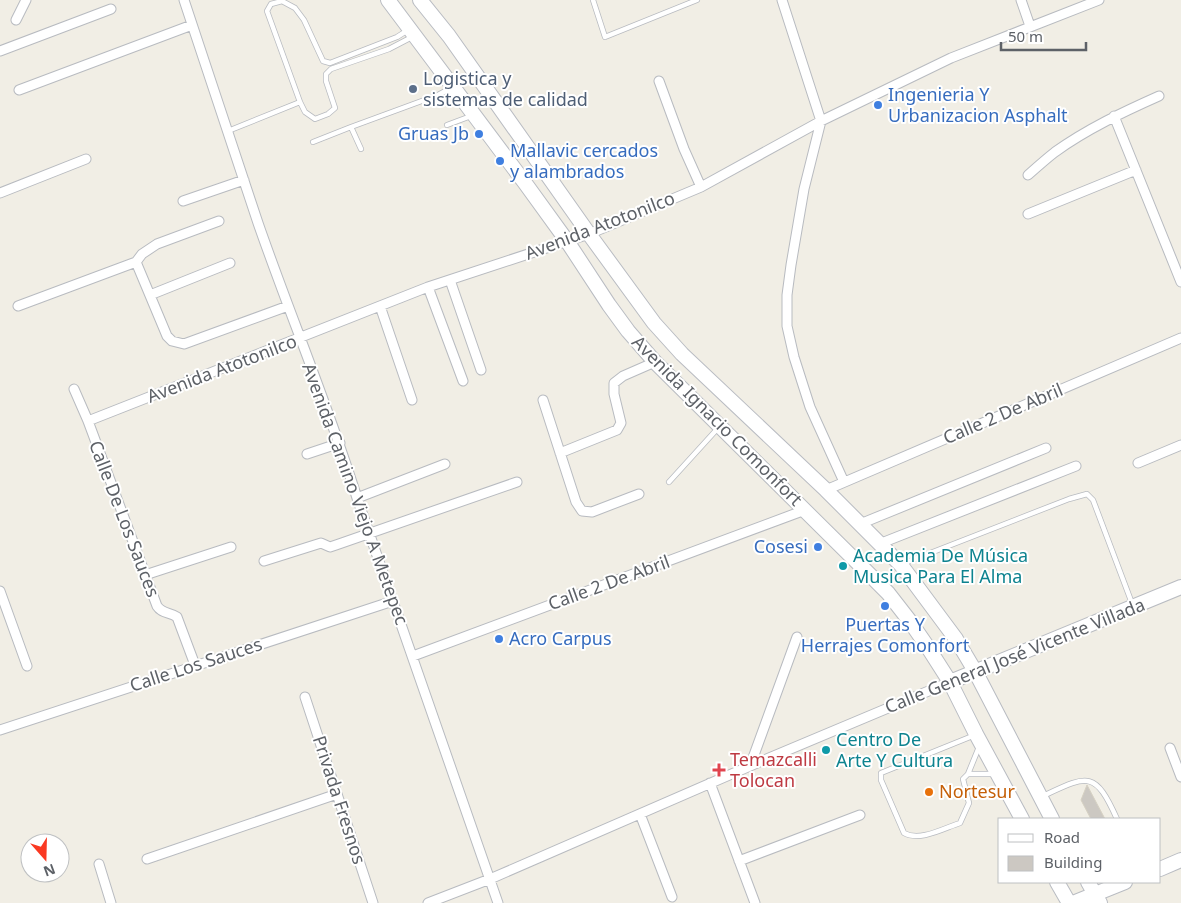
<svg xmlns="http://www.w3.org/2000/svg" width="1181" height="903" font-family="'Noto Sans',sans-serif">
<rect width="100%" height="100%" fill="#f1eee5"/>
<path fill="#ccc8c2" stroke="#d6d1c3" d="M1087 785 1105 819H1091L1081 800Z"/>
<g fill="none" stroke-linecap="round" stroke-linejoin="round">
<g stroke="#b8bbc0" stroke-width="6">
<path id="lane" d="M593 0 605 37 697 0
M408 30 397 37 330 63 323 61 304 20 295 8 282 1 271 4 267 11 300 102 305 112 315 119 328 114 335 108 326 81V74L331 69 389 49 412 37
M447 125 471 116
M228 131 300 102
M313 142 351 127
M361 149 351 127 438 95 451 88
M669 482 719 427
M902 564 1069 499 1087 494 1093 500 1133 606
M975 735 881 773V780L904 833C920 842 944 828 960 823L969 803 963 779 968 774H995
M968 774 979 747
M1043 796C1088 775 1095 770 1117 819"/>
</g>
<g stroke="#b8bbc0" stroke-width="11">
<path id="street" d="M184 0C209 74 233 149 258 223 290 315 328 405 357 498L498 903
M782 0 821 121 804 189 791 265 787 295V326L794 357 810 407 844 482
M1021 0 1030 26
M16 20 26 0
M0 51 111 9
M659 81 684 149 701 187
M19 90 192 25
M1114 116 1181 282
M1028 175C1037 167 1046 159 1055 152 1087 129 1123 112 1159 96
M0 193 86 159
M183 201 244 180
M1028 214 1136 170
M136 262 167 336 172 341 184 344 288 306
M136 262 142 254 157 244 219 221
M450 280 481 370
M428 287 463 381
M150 295 230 263
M18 306 136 262
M380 306 412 400
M74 389 88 421 157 606C162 614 170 612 177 617L195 665
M543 400 576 502 582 511 592 512 639 494
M88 421 428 287 589 234 701 187 821 121 951 58 1099 0
M560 453 617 430 621 423 614 394V383L623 376 655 362
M307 454 340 443
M1138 463 1181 445
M826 490 1181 338
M357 498 445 464
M860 524 1046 448
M879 544 1076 466
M264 561 321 543 330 547 336 545 517 482
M145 575 231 547
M0 591 27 666
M413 656 805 510
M305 697 373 903
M0 730 393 601
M1170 748 1181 777
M750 766 797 637
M710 783 755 903
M640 814 672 897
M147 859 337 794
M739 861 860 815
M99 864 111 903
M428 903 490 879 750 766 950 682"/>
</g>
<g stroke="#b9bcc2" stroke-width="16">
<path id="secondary" d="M388 0 525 183 567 241 609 305 628 331 655 362 860 565 888 593 909 620 927 646 950 682 976 734 1022 819
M420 0 449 36 589 234 654 323 682 354 826 490 901 565 956 639 975 671 1052 819
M950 682 1181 587
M1160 869 1181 860
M1057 882 1069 903
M1088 882 1100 903
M1073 903 1125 882"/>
</g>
<use href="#lane" stroke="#fff" stroke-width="4.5"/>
<use href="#street" stroke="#fff" stroke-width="9"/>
<use href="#secondary" stroke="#fff" stroke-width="14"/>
</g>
<circle fill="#5c6f8a" stroke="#fff" stroke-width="2" cx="413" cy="89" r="5"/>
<g fill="#3f7fe0" stroke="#fff" stroke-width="2">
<circle cx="878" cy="105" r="5"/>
<circle cx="479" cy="134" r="5"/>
<circle cx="500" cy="161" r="5"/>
<circle cx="818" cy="547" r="5"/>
<circle cx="885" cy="606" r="5"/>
<circle cx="499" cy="639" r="5"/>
</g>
<g fill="#0f9aa8" stroke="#fff" stroke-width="2">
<circle cx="843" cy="566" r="5"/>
<circle cx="826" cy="750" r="5"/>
</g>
<path fill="#e0444e" stroke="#fff" stroke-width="2" d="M716.5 762.5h5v5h5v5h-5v5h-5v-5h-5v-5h5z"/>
<circle fill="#e8710a" stroke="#fff" stroke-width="2" cx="929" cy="792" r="5"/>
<g text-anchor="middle" stroke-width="4" stroke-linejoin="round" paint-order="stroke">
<g font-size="18" fill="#4e5e75" stroke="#fff" text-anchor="start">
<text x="423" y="85">Logistica y<tspan x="423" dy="21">sistemas de calidad</tspan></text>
</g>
<g font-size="18" fill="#366cbe" stroke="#fff" text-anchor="start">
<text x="888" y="101">Ingenieria Y<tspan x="888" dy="21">Urbanizacion Asphalt</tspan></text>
<text x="469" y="140" text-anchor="end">Gruas Jb</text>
<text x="510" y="157">Mallavic cercados<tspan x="510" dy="21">y alambrados</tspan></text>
<text x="808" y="553" text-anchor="end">Cosesi</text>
<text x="885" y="631" text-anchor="middle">Puertas Y<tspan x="885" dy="21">Herrajes Comonfort</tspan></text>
<text x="509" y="645">Acro Carpus</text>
</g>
<g font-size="18" fill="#5d6167" stroke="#fff">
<text transform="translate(600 226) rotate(-21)" y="6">Avenida Atotonilco</text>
<text transform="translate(222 369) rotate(-21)" y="6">Avenida Atotonilco</text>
<text transform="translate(1003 414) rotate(-23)" y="6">Calle 2 De Abril</text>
<text transform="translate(717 421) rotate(45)" y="6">Avenida Ignacio Comonfort</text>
<text transform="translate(355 494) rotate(70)" y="6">Avenida Camino Viejo A Metepec</text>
<text transform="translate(124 519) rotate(69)" y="6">Calle De Los Sauces</text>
<text transform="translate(609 583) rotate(-20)" y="6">Calle 2 De Abril</text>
<text transform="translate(1015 656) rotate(-22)" y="6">Calle General José Vicente Villada</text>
<text transform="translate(196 665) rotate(-18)" y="6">Calle Los Sauces</text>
<text transform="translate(339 800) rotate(72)" y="6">Privada Fresnos</text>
</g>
<g font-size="18" fill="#0d838f" stroke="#fff" text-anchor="start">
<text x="853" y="562">Academia De Música<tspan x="853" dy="21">Musica Para El Alma</tspan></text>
<text x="836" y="746">Centro De<tspan x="836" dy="21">Arte Y Cultura</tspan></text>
</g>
<g font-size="18" fill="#be3a42" stroke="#fff" text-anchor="start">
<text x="730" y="766">Temazcalli<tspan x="730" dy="21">Tolocan</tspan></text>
</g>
<g font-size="18" fill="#c56008" stroke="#fff" text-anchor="start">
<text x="939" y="798">Nortesur</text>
</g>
</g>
<rect x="998" y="818" width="162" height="65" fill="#ffffff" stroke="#bec0c2"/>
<rect x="1008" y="834" width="25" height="8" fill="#ffffff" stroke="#bec0c2"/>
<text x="1044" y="843" font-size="15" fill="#5d6167">Road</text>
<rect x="1008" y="856" width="25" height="15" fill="#ccc8c2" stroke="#bec0c2"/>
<text x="1044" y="868" font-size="15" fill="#5d6167">Building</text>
<g transform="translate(45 858) rotate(160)"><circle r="24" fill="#ffffff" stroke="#bec0c2"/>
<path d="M0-4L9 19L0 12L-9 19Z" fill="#fa3922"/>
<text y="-8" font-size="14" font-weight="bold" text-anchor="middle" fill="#5d6167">N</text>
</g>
<path d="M1001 42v8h85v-8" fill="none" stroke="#5d6167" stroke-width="2.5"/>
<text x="1008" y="42" font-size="15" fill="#5d6167" stroke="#ffffff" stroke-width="4" paint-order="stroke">50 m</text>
</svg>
